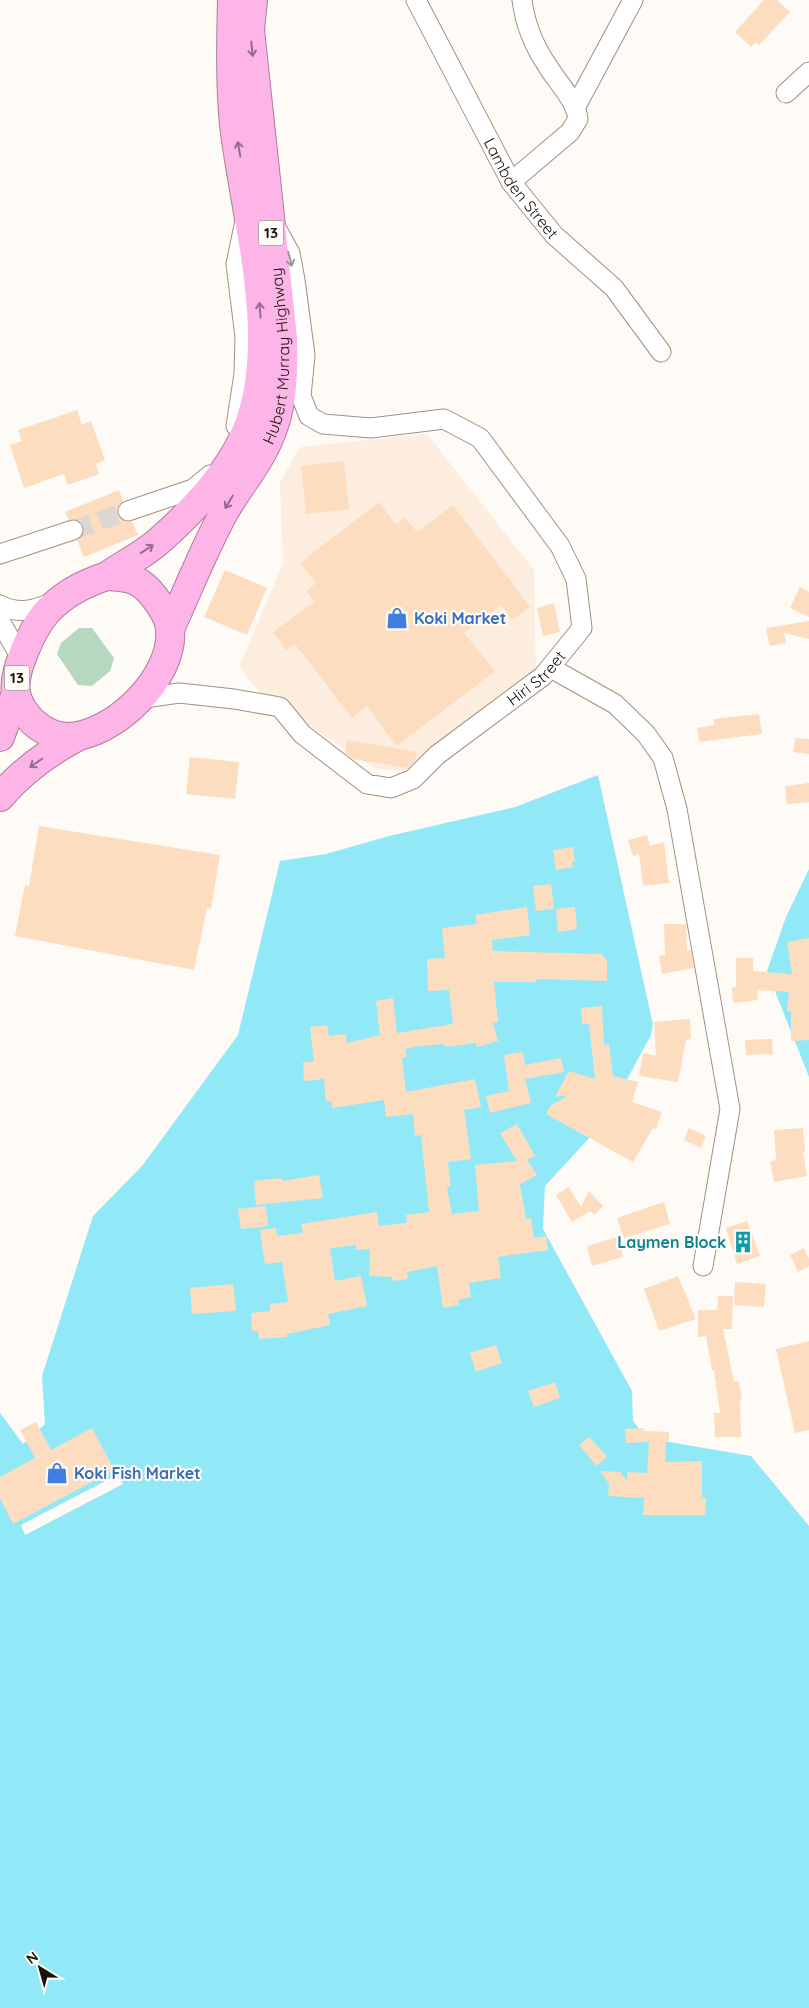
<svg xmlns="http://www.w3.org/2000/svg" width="809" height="2008" font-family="Quicksand,sans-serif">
<rect width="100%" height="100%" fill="#fefaf6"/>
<path fill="#fdeddf" d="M427 434 534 570 536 675 407 771 376 769 262 695 239 667 283 563 280 482 300 447Z"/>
<path fill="#b5d8be" d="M79 628H92L114 658 110 671 92 686 78 685 57 654 61 643Z"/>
<path fill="#91e9f7" d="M598 775 653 1025 651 1035 604 1122 545 1186 543 1229 632 1391 633 1421 646 1438 751 1456 809 1526V2008H0V1413L23 1444 45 1424 42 1376 93 1216 142 1166 238 1035 280 861 326 854 389 836 515 807Z
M809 869V1077L767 971 786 917Z"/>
<path fill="#fefaf6" d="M117 1475 123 1484 25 1535 21 1525Z"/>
<path fill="#fdddc0" d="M764 0H777L790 12 759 45 756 42 751 47 735 32Z
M77 410 82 425 91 421 105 460 96 464 99 474 68 485 64 474 24 488 10 445 22 441 18 430Z
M344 461 349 509 306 514 301 466Z
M119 490 123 501 117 508 118 515 125 522H132L138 535 84 557 77 540 84 533 83 526 76 519 69 520 65 512Z
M379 502 396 525 405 517 417 532 453 505 530 607 512 620 501 605 464 633 495 671 397 746 367 706 352 718 295 644 286 650 273 632 314 602 306 591 316 583 300 563Z
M225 570 267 588 247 635 204 617Z
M800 587 809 592V617L790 608Z
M554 603 560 632 543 636 537 608Z
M809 621V639L784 633 786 643 770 646 766 628Z
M759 714 762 734 699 742 697 728 714 725V719Z
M795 738 809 739V754L793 752Z
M347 740 417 752 415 761 408 768 353 759 345 753Z
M190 757 239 762 235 799 186 794Z
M809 783V802L787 804 785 786Z
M39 826 220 855 211 909 207 908 194 970 15 936 25 885 29 886Z
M647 835 650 846 664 842 669 883 643 886 639 854 633 856 628 840Z
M573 847 575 861H572L573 867 556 870 553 850Z
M551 884 554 909 536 911 533 886Z
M527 907 530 935 492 940 493 951 602 954 607 962V981L536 979V982H494L498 1022 493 1023 498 1041 477 1047 476 1043 445 1047 444 1044 420 1046 405 1049 407 1057 402 1058 406 1092 475 1079 481 1107 464 1110 471 1159 448 1162 451 1186 447 1187 452 1214 479 1211 475 1165 517 1161 500 1133 517 1124 535 1156 527 1160 537 1175 520 1184 526 1219 531 1218 534 1238 546 1236 548 1250 498 1257 501 1278 469 1283 471 1297 458 1300 459 1305 443 1308 437 1266 407 1272 408 1279 393 1281 392 1277 369 1276 370 1249 356 1250V1245L330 1248 335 1281 361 1276 367 1306 328 1314 330 1325 287 1334V1337L259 1339 258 1331H252L251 1313 270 1311V1304L288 1302 282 1262 265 1264 260 1230 276 1228 277 1236 303 1233 301 1224 377 1212 379 1226 407 1223 406 1215 429 1212 421 1135 415 1136 413 1114 386 1117 384 1100 332 1108V1101H326L324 1079 304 1081 303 1062H314L310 1027 327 1025 329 1036 346 1034 347 1043 380 1035 376 1001 393 998 397 1033 453 1024 449 990 428 991 427 959 445 958 442 928 477 924 475 915Z
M575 907 577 929 558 932 556 909Z
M664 924H686L687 951 691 950 694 968 662 974 659 956 665 955Z
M809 938V1040L791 1041V1011H787L789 992 757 990 758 1000 733 1003 732 988 736 987V958H753V971L792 974 787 942Z
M602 1006 604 1045 609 1044 613 1076 638 1082 632 1102 662 1112 656 1129 653 1128 633 1162 546 1114 551 1105 566 1097 565 1095 555 1097 569 1071 595 1079 589 1024H582L581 1008Z
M690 1019 691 1039 686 1040 678 1082 639 1076 643 1053 656 1056 654 1022Z
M772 1039 773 1054 746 1055 745 1040Z
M523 1052 525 1065 561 1058 564 1072 525 1079 531 1103 490 1113 486 1096 509 1091 504 1055Z
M689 1128 706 1136 701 1148 684 1140Z
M803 1128 805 1152H803L807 1176 774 1182 770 1161 776 1160 774 1130Z
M319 1175 323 1198 256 1205 254 1181 281 1178 282 1181Z
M569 1187 581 1207 589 1191 603 1206 594 1215 590 1211 572 1222 556 1195Z
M664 1202 670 1224 624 1238 617 1218Z
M266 1206 268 1226 241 1229 238 1209Z
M747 1221 760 1256 737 1264 726 1228Z
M617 1237 623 1257 592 1266 587 1246Z
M804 1248 809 1259V1266L798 1272 790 1255Z
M678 1276 696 1319 659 1331 644 1289Z
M735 1282 766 1284 764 1307 734 1305Z
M233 1284 236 1311 192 1314 190 1288Z
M718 1296H733L732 1329H723L734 1382 739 1381 742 1399 740 1400 741 1437H715L714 1413H720L714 1370H712L706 1336 698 1337V1310H717Z
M809 1341V1430L795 1433 776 1349Z
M496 1345 502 1363 476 1372 470 1353Z
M555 1382 560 1398 534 1407 528 1391Z
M36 1422 51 1450 92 1428 114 1470 13 1524 0 1498V1477L35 1458 20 1430Z
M643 1428 644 1431 669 1432V1441H666L665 1462 702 1461V1497L706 1498 705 1515H643L644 1498 608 1496 609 1484 600 1471 620 1472 627 1481V1472L647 1473 649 1442 626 1443 625 1429Z
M589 1437 607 1456 597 1466 579 1445Z"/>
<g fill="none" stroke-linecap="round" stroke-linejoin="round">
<path stroke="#dcd7d3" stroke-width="19" stroke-dasharray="19 9" stroke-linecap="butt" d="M73 530 128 511"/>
<g stroke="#a29081" stroke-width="21">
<g id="street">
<path id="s1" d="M416 0 511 182 554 235 614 288 661 352"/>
<path d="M786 93 809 72"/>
<path d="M575 108 633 0"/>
<path d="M511 182 570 132 578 119C576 100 556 81 547 65 534 46 525 23 522 0"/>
<path d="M236 426 244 374 245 337 236 264 245 221"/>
<path d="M128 511 193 489 210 475"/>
<path d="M0 554 73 530"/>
<path d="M0 605C19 615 35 610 53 602"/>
<path d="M0 621 22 660"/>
<path d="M551 668 615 704 646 734 663 758 677 809 730 1109 703 1266"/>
<path id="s2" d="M138 699 179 693 234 699 280 707 302 734 367 784 391 788 413 779 437 755 543 676 582 628 576 579 560 546 480 438 444 419 371 428 323 424 309 416 301 396 305 355 295 280 290 253 275 226"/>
</g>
</g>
<g stroke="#ae7c9b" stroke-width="30">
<g id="highway">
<path d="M107 576C124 564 145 554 160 540 194 510 232 470 248 427 282 337 245 218 234 125 230 83 231 42 232 0"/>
<path d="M107 576C130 577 141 579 155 598 162 607 169 618 170 629 175 677 113 737 67 737 55 737 42 730 33 722 26 715 18 704 16 693 12 672 33 628 46 613 62 595 85 583 107 576Z"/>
<path id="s3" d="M170 629C187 592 202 554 221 518 234 492 255 470 267 443 283 411 284 374 283 338L250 30 253 0"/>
<path d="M0 737 16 693"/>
<path d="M0 797C22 771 47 753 77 737"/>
</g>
</g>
<use href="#street" stroke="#fff" stroke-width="19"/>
<use href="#highway" stroke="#fdb4e7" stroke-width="28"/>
</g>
<defs><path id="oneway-shaft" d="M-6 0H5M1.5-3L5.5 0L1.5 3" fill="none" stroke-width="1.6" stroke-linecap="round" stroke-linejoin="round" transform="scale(1.25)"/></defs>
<g stroke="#976c85">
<use href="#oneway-shaft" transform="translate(252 49) rotate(85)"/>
<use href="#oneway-shaft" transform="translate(239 149) rotate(-100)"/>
<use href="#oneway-shaft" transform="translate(260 310) rotate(-95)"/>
<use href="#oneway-shaft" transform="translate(229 502) rotate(121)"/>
<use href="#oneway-shaft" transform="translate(147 549) rotate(-34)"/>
<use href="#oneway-shaft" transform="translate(36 763) rotate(145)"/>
</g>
<use stroke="#989592" href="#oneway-shaft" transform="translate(290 259) rotate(76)"/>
<defs>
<g id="shop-bare" transform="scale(1.725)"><path d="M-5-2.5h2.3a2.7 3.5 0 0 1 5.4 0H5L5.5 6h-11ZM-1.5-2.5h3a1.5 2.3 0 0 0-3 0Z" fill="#3f7fe0" stroke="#fefaf6" stroke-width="2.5" paint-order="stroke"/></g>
<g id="building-bare" transform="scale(1.725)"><path d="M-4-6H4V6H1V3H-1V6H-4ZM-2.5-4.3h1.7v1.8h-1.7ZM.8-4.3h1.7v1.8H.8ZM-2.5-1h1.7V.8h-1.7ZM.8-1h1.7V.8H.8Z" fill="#0f9aa8" stroke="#fefaf6" stroke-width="2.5" paint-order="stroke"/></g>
</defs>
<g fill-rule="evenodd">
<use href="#shop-bare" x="397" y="618"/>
<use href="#building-bare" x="743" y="1242"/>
<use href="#shop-bare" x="57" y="1473"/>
</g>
<g text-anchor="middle" stroke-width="4.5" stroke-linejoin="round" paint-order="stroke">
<g fill="#fefaf6" stroke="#5e5853" stroke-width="1">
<rect x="258.5" y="220.5" width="25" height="25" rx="4"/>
<rect x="4.5" y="665.5" width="25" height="25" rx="4"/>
</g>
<g font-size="15" font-weight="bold" fill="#1a130d">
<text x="271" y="238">13</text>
<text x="17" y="683">13</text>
</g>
<g font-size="16" fill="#1a130d" stroke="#fefaf6">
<text dy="6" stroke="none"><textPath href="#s1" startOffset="216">Lambden Street</textPath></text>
<text dy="6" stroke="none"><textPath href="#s3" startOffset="299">Hubert Murray Highway</textPath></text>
<text dy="6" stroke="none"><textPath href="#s2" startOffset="468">Hiri Street</textPath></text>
</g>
<g font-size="16" font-weight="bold" fill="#366cbe" stroke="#fefaf6" text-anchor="start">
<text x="414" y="624">Koki Market</text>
<text x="74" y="1479">Koki Fish Market</text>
</g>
<g font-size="16" font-weight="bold" fill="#0d838f" stroke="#fefaf6" text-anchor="end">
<text x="726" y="1248">Laymen Block</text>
</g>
</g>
<g transform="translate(40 1968) rotate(323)" stroke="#fefaf6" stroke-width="4" paint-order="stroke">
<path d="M0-4L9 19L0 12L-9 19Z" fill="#1a130d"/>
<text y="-8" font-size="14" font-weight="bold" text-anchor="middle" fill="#1a130d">N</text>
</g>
</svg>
